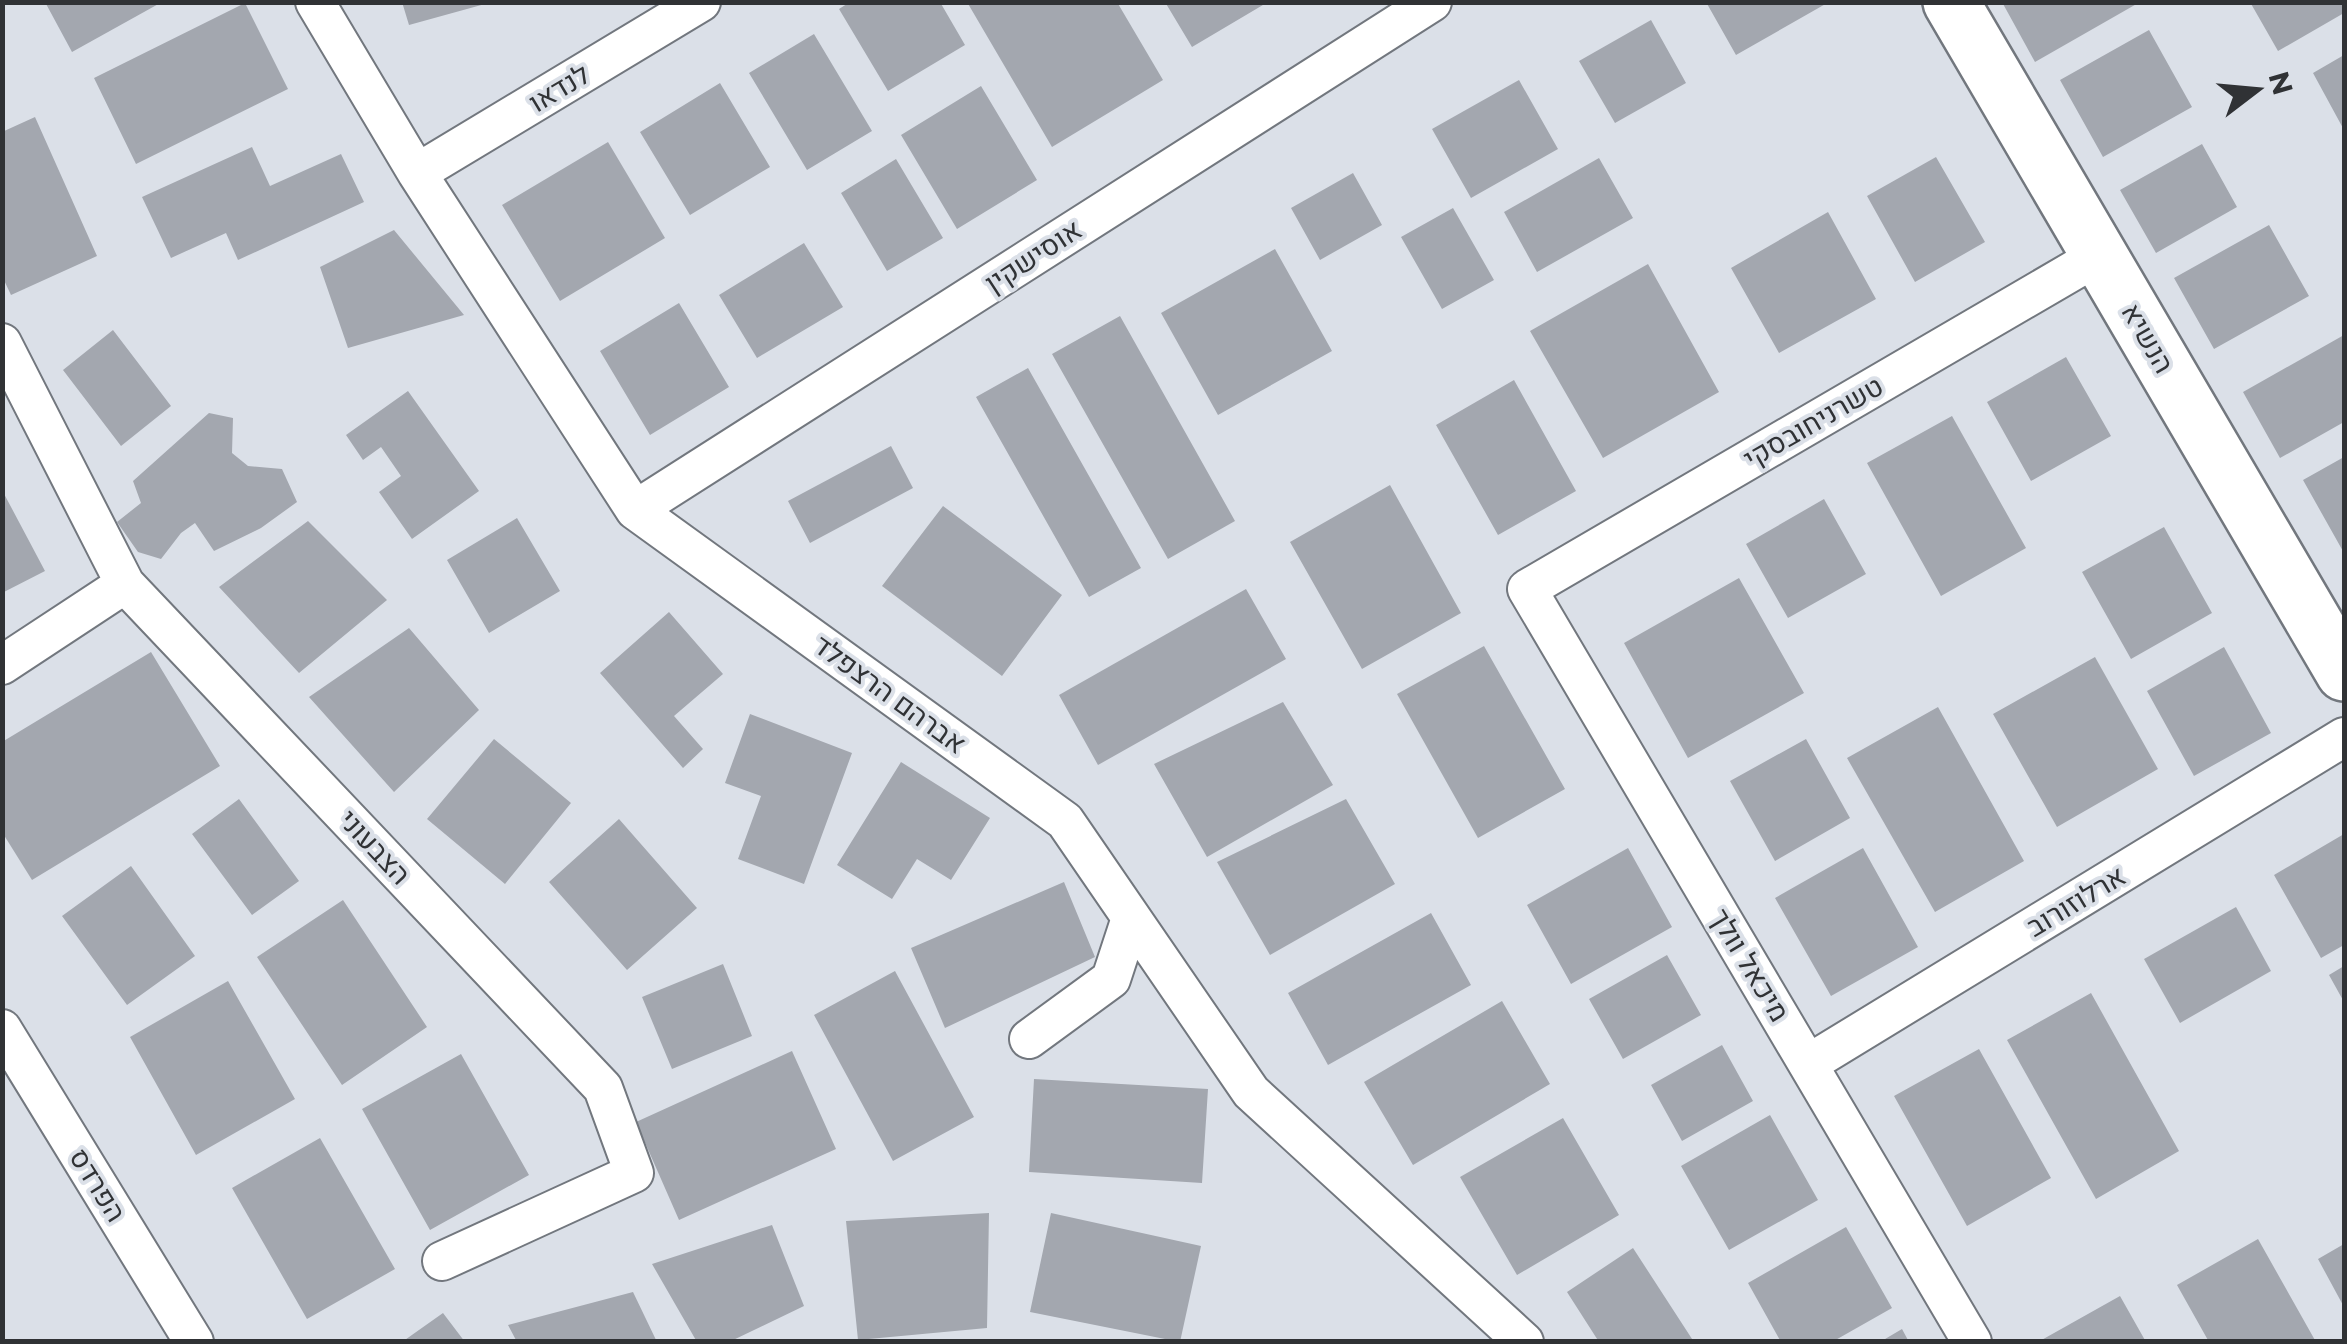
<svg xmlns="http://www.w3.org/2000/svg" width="2347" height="1344" font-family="Montserrat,Heebo,sans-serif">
<rect width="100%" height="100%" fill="#dbe0e8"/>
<path fill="#a3a7af" d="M45 2H162L72 52Z
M402 2H485V4L409 25Z
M850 2H940L965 45 888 91 839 9Z
M967 2H1117L1163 80 1052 147Z
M1165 2H1268L1192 47Z
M1706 2H1829L1736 55Z
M2002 2H2140L2035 62Z
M2250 2H2344V13L2278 51Z
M245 3 288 89 136 164 94 78Z
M1651 20 1686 83 1615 123 1579 61Z
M2149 30 2192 107 2103 157 2060 80Z
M814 34 872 131 807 170 749 73Z
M2344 55V130L2313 73Z
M1519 80 1558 149 1471 198 1432 129Z
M720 83 770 167 690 215 640 132Z
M981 86 1037 180 957 229 901 135Z
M35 117 97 256 11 295 2 276V132Z
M608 142 665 238 560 301 502 205Z
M2202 144 2237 207 2156 253 2120 190Z
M252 147 270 186 341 154 364 202 238 260 226 233 171 258 142 197Z
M1936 157 1985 242 1915 282 1867 196Z
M1599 158 1633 218 1537 272 1504 212Z
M896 159 943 238 887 271 841 193Z
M1353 173 1382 225 1320 260 1291 208Z
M1453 208 1494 280 1442 309 1401 237Z
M1828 212 1876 299 1779 353 1731 268Z
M2269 225 2309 296 2214 349 2174 278Z
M394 230 464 315 348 348 320 267Z
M804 243 843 307 757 358 719 295Z
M1275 249 1332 351 1218 415 1161 313Z
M1648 264 1719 392 1603 458 1530 331Z
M679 303 729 387 650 435 600 351Z
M1120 316 1235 521 1168 559 1052 354Z
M113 330 171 406 121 446 63 370Z
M2344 335V422L2280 458 2243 392Z
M2066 357 2111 436 2031 481 1987 402Z
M1028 368 1141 568 1089 597 976 397Z
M1514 380 1576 491 1498 535 1436 425Z
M408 391 479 491 412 539 379 492 401 476 381 447 363 460 346 435Z
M209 413 233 418 232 453 248 466 282 469 297 502 261 528 214 551 195 523 181 533 161 559 138 552 117 522 141 503 133 481Z
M1952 416 2026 548 1941 596 1867 463Z
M891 446 913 488 810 543 788 501Z
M2344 457V553L2303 480Z
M1390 485 1461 613 1362 669 1290 542Z
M2 490 45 571 2 593Z
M1824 499 1866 574 1788 618 1746 544Z
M943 506 1062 595 1002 676 882 586Z
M517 518 560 591 489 633 447 560Z
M308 521 387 600 299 673 219 587Z
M2164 527 2212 613 2131 659 2082 572Z
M1739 578 1804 693 1688 758 1624 643Z
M1246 589 1286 659 1098 765 1059 695Z
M669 612 723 674 674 716 703 749 683 768 600 673Z
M409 628 479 710 394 792 309 697Z
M1484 646 1565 789 1478 838 1397 694Z
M2224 647 2271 733 2194 776 2147 691Z
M151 652 220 766 32 880 2 832V742Z
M2095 657 2158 769 2057 827 1993 714Z
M1283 702 1333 785 1207 857 1154 764Z
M1938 707 2024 861 1935 912 1847 758Z
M750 714 852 753 804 884 738 859 761 796 725 783Z
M494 739 571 803 505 884 427 819Z
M1806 739 1850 818 1775 861 1730 781Z
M901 762 990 818 951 880 917 859 892 899 837 865Z
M239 799 299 881 252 915 192 834Z
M1346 799 1395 884 1270 955 1217 862Z
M619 819 697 908 627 970 549 882Z
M2344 834V945L2321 958 2274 875Z
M1628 848 1672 927 1571 984 1527 905Z
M1863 848 1918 947 1831 996 1775 898Z
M131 866 195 956 127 1005 62 916Z
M1064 882 1095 957 945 1028 911 948Z
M343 900 427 1027 342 1085 257 957Z
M2236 907 2271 971 2180 1023 2144 959Z
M1431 913 1471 985 1328 1065 1288 993Z
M1667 955 1701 1015 1623 1059 1589 999Z
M723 964 752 1036 672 1069 642 997Z
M2344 966V1002L2329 975Z
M895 971 974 1117 893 1161 814 1015Z
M228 981 295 1099 196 1155 130 1037Z
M2091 993 2179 1151 2096 1199 2007 1040Z
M1502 1001 1550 1084 1413 1165 1364 1082Z
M1722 1045 1753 1101 1682 1141 1651 1085Z
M1979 1049 2051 1178 1967 1226 1894 1096Z
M792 1051 836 1149 679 1220 636 1122Z
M461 1054 529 1175 430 1230 362 1109Z
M1034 1079 1208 1089 1202 1183 1029 1172Z
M1770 1115 1818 1200 1729 1250 1681 1166Z
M1563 1118 1619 1215 1517 1275 1460 1177Z
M320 1138 395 1269 307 1319 232 1188Z
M989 1213 987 1328 858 1340 846 1221Z
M1051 1213 1201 1246 1180 1342 1030 1312Z
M772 1225 804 1306 729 1342H697L652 1264Z
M1846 1227 1892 1308 1832 1342H1781L1748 1283Z
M2258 1239 2316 1342H2209L2177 1285Z
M2344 1244V1307L2318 1259Z
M1633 1248 1694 1342H1599L1567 1292Z
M633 1292 657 1342H517L508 1325Z
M2120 1296 2146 1342H2038Z
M443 1313 465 1342H402Z
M1902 1329 1909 1342H1880Z"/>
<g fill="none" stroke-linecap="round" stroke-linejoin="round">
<g stroke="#72777e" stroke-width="42">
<path id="street" d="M315 2 417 173 635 510 1065 821 1251 1092 1524 1342
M417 173 701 2
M2 343 125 584 603 1088 634 1173 442 1261
M635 510 1432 2
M2 665 125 584
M2 1029 194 1342
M1029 1039 1111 979 1131 918
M1808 1064 2344 737
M1972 1342 1527 589 2100 255"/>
</g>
<g stroke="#72777e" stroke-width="60">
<path id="secondary" d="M1951 2 2344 673"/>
</g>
<use href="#street" stroke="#fff" stroke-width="38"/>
<use href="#secondary" stroke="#fff" stroke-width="55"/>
</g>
<g text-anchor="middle" stroke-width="8" stroke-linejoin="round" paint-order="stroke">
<g font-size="28" fill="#303235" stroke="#dbe0e8">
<text transform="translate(559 88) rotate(-31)" y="10">לנדאו</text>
<text transform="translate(1033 256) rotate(-33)" y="10">אוסישקין</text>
<text transform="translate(2148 338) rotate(60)" y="10">הנשיא</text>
<text transform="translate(1813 422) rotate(-30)" y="10">טשרניחובסקי</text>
<text transform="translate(890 694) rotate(36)" y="10">אברהם הרצפלד</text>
<text transform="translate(375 847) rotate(47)" y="10">הצבעוני</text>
<text transform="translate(2076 901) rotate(-31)" y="10">ארלוזורוב</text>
<text transform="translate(1750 965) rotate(59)" y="10">מיכאל וולך</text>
<text transform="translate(98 1185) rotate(58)" y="10">הפרדס</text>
</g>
</g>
<rect width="2347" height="1344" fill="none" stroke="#303235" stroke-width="10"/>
<g transform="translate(2257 90) rotate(74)" stroke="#dbe0e8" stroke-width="8" paint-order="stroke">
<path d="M0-8L18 38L0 25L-18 38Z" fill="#303235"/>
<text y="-15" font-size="28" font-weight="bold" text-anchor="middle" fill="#303235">N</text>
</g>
</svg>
